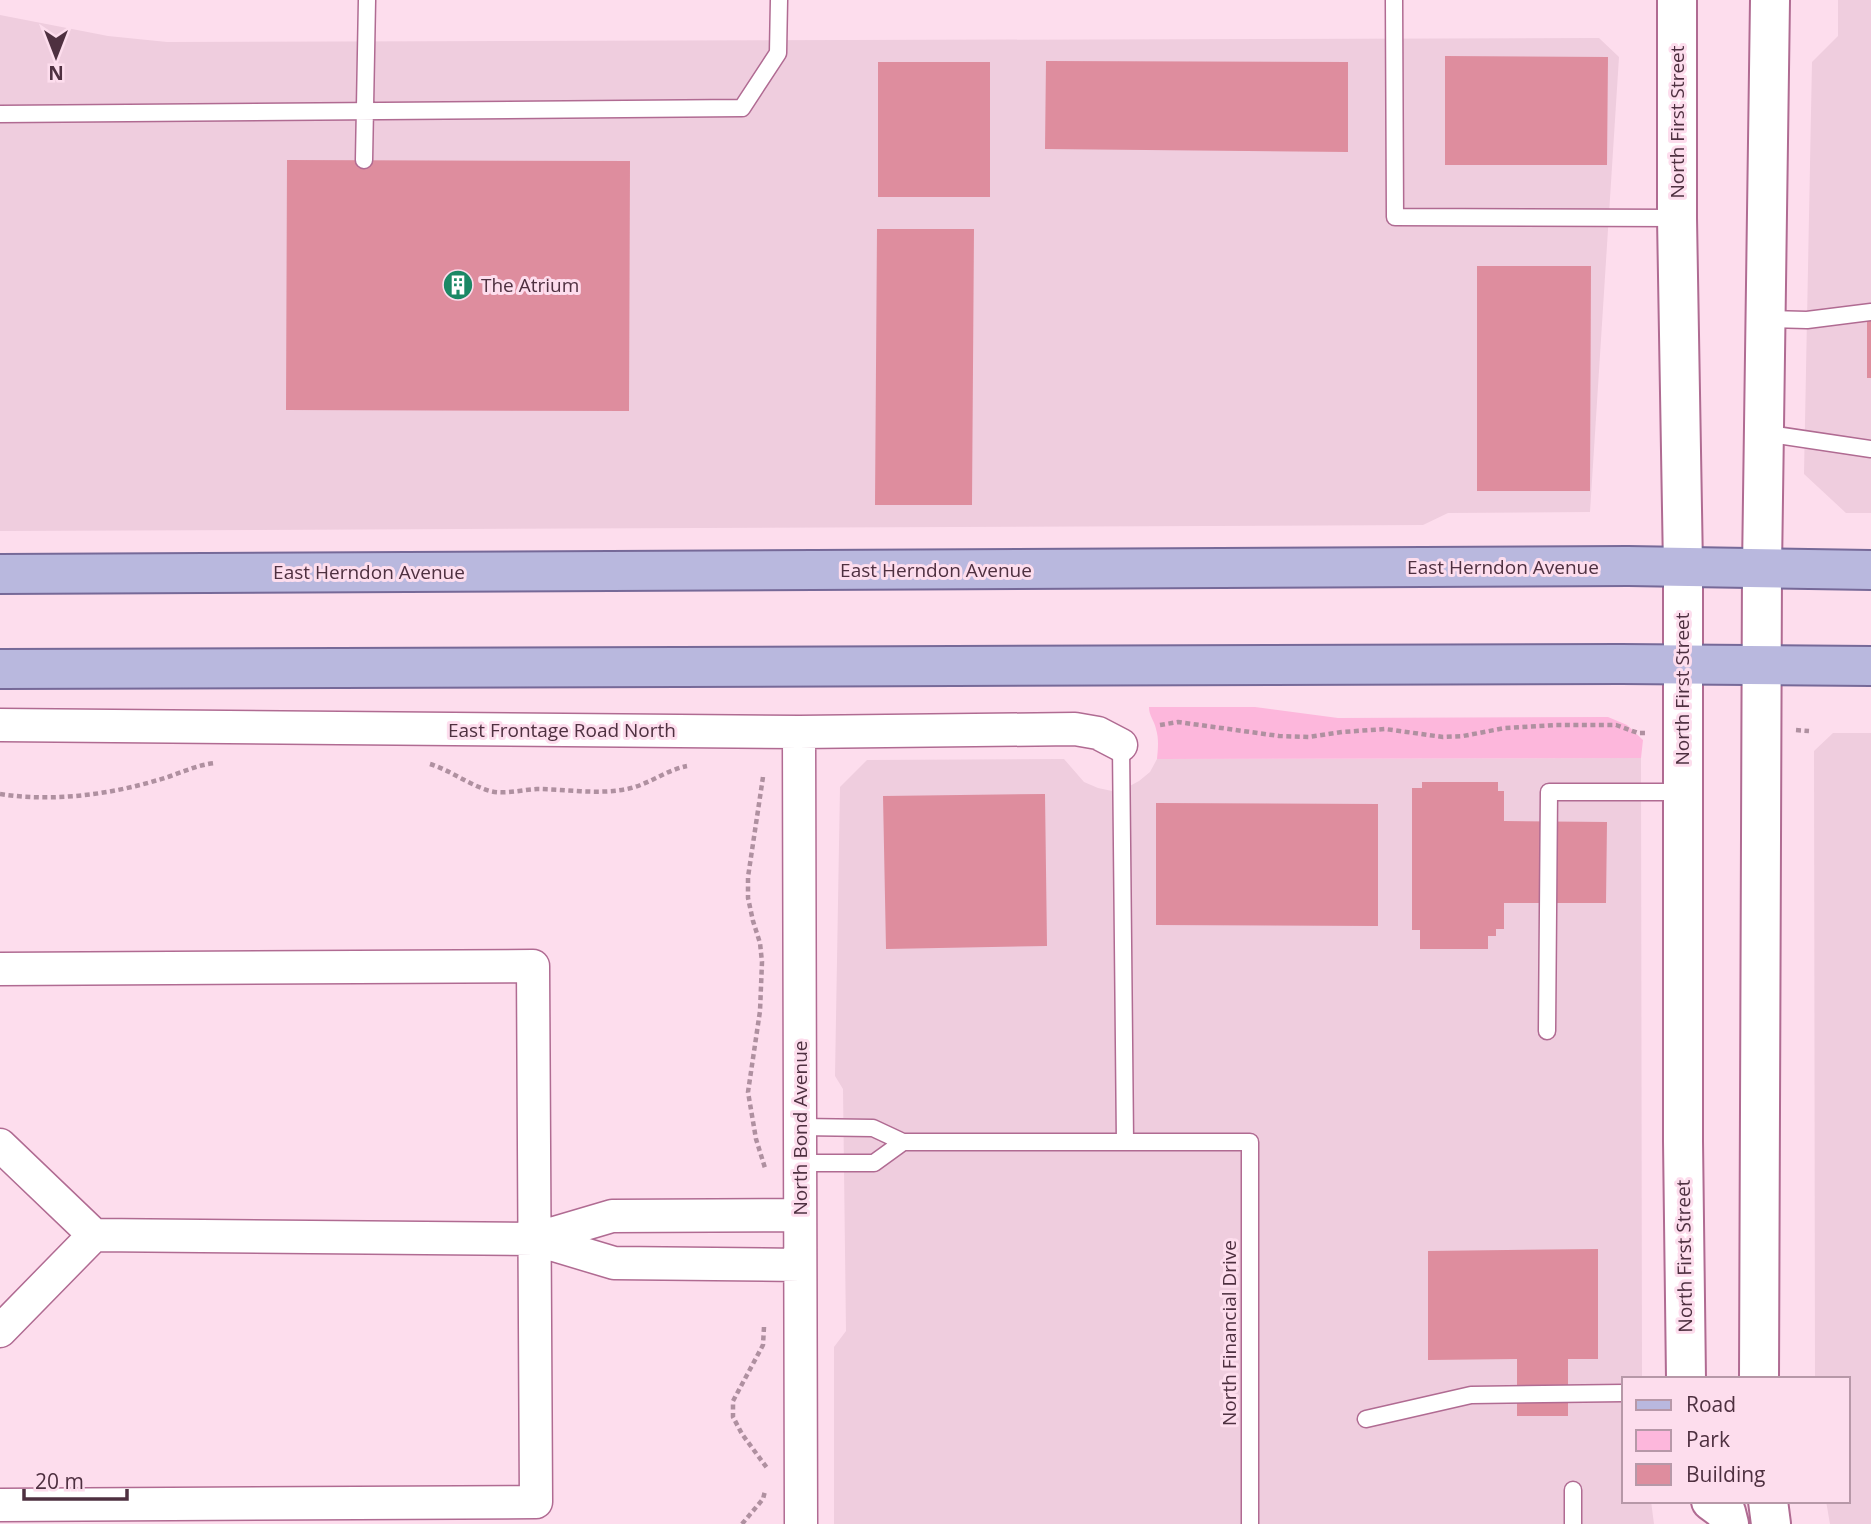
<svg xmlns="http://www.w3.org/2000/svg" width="1871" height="1524" font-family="'Open Sans',sans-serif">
<rect width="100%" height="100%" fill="#fddded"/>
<path fill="#efcdde" d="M1838 0H1871V513H1846L1804 474 1812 62 1838 36Z
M0 15 108 36 167 42 1599 38 1619 57 1590 512 1448 513 1423 525 0 531Z
M1833 733H1871V1524H1830L1826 1501H1848V1379H1815L1814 751Z
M1641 758 1642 1379H1624V1501H1651L1654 1524H834V1347L846 1331 843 1089 835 1076 840 787 867 760 1064 759 1084 782 1098 788 1112 791 1126 788 1139 781 1150 772 1157 759Z"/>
<path fill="#fdb7dc" d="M1149 707H1255L1338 718 1608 717 1627 725 1643 740 1641 758 1157 759C1158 748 1159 739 1156 729 1154 720 1149 716 1149 707Z"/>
<path fill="#de8d9e" d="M1445 56 1608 57 1607 165H1445Z
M1046 61 1348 62V152L1045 149Z
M878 62H990V197H878Z
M287 160 630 161 629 411 286 410Z
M877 229H974L972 505H875Z
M1477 266H1591L1590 491H1477Z
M1867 321H1871V378H1867Z
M1422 782H1498V791H1504V821L1607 822 1606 903H1504V929H1496V936H1488V949H1420V930H1412V788H1422Z
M1045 794 1047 946 886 949 883 796Z
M1156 803 1378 804V926L1156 925Z
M1598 1249V1359H1568V1416H1517V1359L1428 1360V1251Z"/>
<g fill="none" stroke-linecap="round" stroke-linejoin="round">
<g stroke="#b06b92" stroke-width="19">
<path id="service" d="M1394 0 1395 217 1677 218
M0 114 742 108 778 53 779 0
M364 160 367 0
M1766 319 1807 320 1871 312
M1763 433 1871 449
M1121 745 1125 1142
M1547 1031 1549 792H1682
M800 1127 873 1128 903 1142H1250V1524
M800 1163H874L903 1142
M1366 1419 1471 1395 1624 1393
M1573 1490V1524"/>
</g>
<g stroke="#b06b92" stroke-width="35">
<path id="minor" d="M0 725 799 732 1075 729 1098 733 1121 745
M799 732 801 1524
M0 969 533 966 536 1502 0 1505
M0 1145 94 1235 0 1331
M94 1235 534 1239 614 1263 800 1265
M534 1239 612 1216 800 1215"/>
</g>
<g stroke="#b06b92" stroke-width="42">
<path id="secondary" d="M1677 0V218L1683 567V1141L1686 1379
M1759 1379 1762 569 1770 0
M1711 1501 1726 1512 1729 1524
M1768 1501 1771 1524"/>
</g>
<g stroke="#766998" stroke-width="42">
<path id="primary" d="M0 574 1628 566 1871 570
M0 669 1621 664 1871 666"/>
</g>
<path stroke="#af90a0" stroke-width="4.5" stroke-dasharray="5 3.5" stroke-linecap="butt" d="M1160 725 1178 722 1279 736 1309 737 1342 732 1385 729 1443 737 1463 736 1505 728 1556 725H1616L1638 733H1647
M1796 730 1809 731
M430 764C449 770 465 782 484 789 500 796 519 790 537 789 566 789 598 795 627 789 648 785 666 770 687 766
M763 777 748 877V898L753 921 760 943 762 962 760 1011 748 1092 756 1139 765 1168
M0 794C52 802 108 795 158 780 177 775 195 765 215 763
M764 1327 763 1345 733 1401V1417L742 1434 767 1468
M742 1524 763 1499 765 1491"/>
<use href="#service" stroke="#fff" stroke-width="16"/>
<use href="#minor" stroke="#fff" stroke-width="32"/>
<use href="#secondary" stroke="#fff" stroke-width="38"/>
<use href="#primary" stroke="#b9b8de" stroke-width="38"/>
</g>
<defs>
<g id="building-disc" transform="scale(1.575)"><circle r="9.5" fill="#1b8865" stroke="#fddded"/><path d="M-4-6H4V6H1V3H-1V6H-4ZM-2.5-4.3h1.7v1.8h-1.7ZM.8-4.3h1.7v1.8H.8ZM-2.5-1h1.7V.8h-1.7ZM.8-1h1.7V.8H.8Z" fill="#fff"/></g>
</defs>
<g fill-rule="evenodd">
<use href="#building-disc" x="458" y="285"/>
</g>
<g text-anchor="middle" stroke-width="6" stroke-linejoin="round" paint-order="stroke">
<g font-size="19" fill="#4e3040" stroke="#fddded">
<text transform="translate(1677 122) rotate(-90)" y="7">North First Street</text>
<text x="1503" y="574">East Herndon Avenue</text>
<text x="936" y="577">East Herndon Avenue</text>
<text x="369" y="579">East Herndon Avenue</text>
<text transform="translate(1682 689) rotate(-90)" y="7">North First Street</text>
<text x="562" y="737">East Frontage Road North</text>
<text transform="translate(800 1128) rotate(-90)" y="7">North Bond Avenue</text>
<text transform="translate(1684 1256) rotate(-91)" y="7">North First Street</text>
<text transform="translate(1229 1333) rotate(-90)" y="7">North Financial Drive</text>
</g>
<g font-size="19" fill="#4e3040" stroke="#fddded" text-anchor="start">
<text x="481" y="292">The Atrium</text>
</g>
</g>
<rect x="1622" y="1377" width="228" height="126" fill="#fddded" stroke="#b798a8" stroke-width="2"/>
<rect x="1636" y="1400" width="35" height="10" fill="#b9b8de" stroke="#b798a8" stroke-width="2"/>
<text x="1686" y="1412" font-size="21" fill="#4e3040">Road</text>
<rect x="1636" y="1430" width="35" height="21" fill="#fdb7dc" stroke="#b798a8" stroke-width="2"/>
<text x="1686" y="1447" font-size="21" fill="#4e3040">Park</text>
<rect x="1636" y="1464" width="35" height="21" fill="#de8d9e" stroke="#b798a8" stroke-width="2"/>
<text x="1686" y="1482" font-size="21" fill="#4e3040">Building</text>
<g transform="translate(56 56) rotate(180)" stroke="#fddded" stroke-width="5" paint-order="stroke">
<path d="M0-5L12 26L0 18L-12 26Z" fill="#4e3040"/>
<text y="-10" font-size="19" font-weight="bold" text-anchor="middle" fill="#4e3040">N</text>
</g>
<path d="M24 1489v10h103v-10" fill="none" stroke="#4e3040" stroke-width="3.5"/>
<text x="35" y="1489" font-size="21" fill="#4e3040" stroke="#fddded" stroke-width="5" paint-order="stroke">20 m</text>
</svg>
